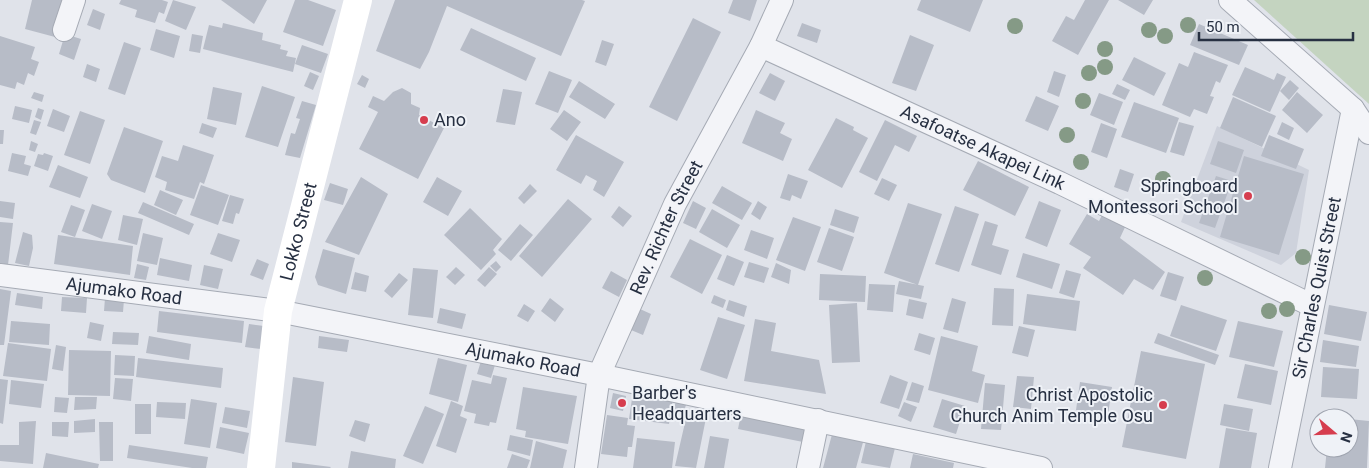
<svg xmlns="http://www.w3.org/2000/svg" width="1369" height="468" font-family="Roboto,sans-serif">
<rect width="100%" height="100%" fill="#e0e3ea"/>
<path fill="#ced2dc" d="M1217 126 1309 170 1296 253 1281 265 1181 222Z"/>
<path fill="#c4d4c0" d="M1254 0H1369V104Z"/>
<path fill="#b7bcc7" d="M32 0H65L55 37 25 29Z
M121 0H162L168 2 164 14 159 12 155 23 135 17 137 10 119 4Z
M173 0 196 7 186 30 165 21Z
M221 0H267L254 24Z
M295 0H308L336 10 323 46 283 32Z
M395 0H582L585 1 561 56 447 6 429 52 420 69 376 51Z
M733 0H757L750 21 728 13Z
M921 0H983L970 32 917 10Z
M1085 0H1109L1078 55 1052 41 1066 16 1074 20Z
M1118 0H1153L1144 15Z
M93 9 105 14 100 30 87 25Z
M693 18 721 32 677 121 649 107Z
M223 23 263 33 262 40 281 45 280 49 288 51 286 56 296 58 293 72 203 49 209 25 222 28Z
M802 23 821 30 817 43 797 36Z
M1199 24 1248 45 1239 65 1190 45Z
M471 28 536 58 526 81 460 50Z
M156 29 180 36 174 58 150 50Z
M65 34 81 39 74 60 59 54Z
M192 34 203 36 200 53 189 51Z
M910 35 934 45 916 91 892 83Z
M0 36 35 47 31 59 39 62 34 76 28 73 24 85 17 82 15 89 0 85Z
M602 40 614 44 606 66 595 62Z
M124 42 141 48 125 95 108 89Z
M302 45 328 54 321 73 295 64Z
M1194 52 1228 65 1220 83 1216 81 1210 96 1214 97 1207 114 1194 109 1190 117 1162 105 1179 63 1188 67Z
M1134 57 1166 73 1154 96 1122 80Z
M87 64 100 69 96 82 83 77Z
M1245 67 1274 80 1277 73 1286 77 1270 112 1232 95Z
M549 71 572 80 558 113 535 104Z
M1054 71 1066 75 1059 97 1047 92Z
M310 72 319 76 313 90 304 86Z
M770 73 785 81 775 101 759 93Z
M362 75 369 79 365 88 357 84Z
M1290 80 1299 88 1289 100 1280 91Z
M579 81 615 104 605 119 569 97Z
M1117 84 1130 90 1125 100 1112 94Z
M262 86 295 97 278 147 245 137Z
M213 87 242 93 236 125 207 119Z
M402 88 411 93V104L420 108 419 115 444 128 418 179 359 149 378 112 368 107 373 96 384 101 393 92Z
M503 89 522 92 515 125 496 122Z
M34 92 44 95 42 102 31 98Z
M1297 92 1323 115 1307 133 1282 110Z
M1099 93 1123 102 1114 125 1090 115Z
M1036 96 1059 106 1048 131 1025 121Z
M1233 97 1276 116 1262 147 1220 128Z
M302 101 316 105 300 158 285 155 291 133 295 134 300 119 296 118Z
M1134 102 1179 118 1166 153 1121 137Z
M15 106 32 110 29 123 12 119Z
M38 108 44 110 41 120 35 117Z
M53 109 70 116 64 132 47 126Z
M564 110 581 122 567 141 550 129Z
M756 110 785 123 780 133 792 139 783 161 742 143Z
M80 111 105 120 90 164 64 155Z
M836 118 854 127 853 130 868 138 842 188 808 170Z
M34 120 41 122 36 135 30 133Z
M885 120 917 136 909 152 895 145 877 181 859 172Z
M1179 122 1194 126 1184 156 1170 152Z
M1282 122 1294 128 1289 140 1277 134Z
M202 123 217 128 213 138 199 133Z
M1101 123 1117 129 1107 158 1091 152Z
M124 127 163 141 145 193 111 180 107 174Z
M0 130H4L3 144H0Z
M576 135 624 162 604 197 593 190 597 181 586 175 581 184 556 170Z
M1269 135 1304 149 1296 169 1261 156Z
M31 141 38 144 35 152 29 150Z
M1218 141 1244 150 1236 173 1210 164Z
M183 145 214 155 204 184 200 182 194 199 165 190 167 182 155 177 162 156 178 161Z
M12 153 26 156 24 164 31 166 28 176 8 171Z
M44 153 53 156 48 171 34 166 38 154 43 155Z
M1244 156 1304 174 1279 255 1220 237Z
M978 161 1029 187 1015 216 963 190Z
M58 165 88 177 80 198 49 187Z
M1120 169 1134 174 1128 192 1114 187Z
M788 174 808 181 801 199 792 195 790 201 780 198Z
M1216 176 1232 181 1215 228 1199 223Z
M361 177 388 194 359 255 325 242Z
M437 177 462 191 448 216 423 202Z
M882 178 897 185 889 201 874 194Z
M330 183 348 189 343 205 324 200Z
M530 184 537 191 524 204 518 198Z
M201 185 229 195 218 225 190 215Z
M722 186 752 203 742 220 712 203Z
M160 190 183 200 176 215 154 205Z
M230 195 244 199 239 214 236 213 233 224 222 221Z
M568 199 592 219 542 277 519 256Z
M0 201 15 203 13 219 0 217Z
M693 201 706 208 696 229 683 223Z
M758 201 767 207 760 220 751 214Z
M1039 201 1061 210 1047 247 1025 238Z
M143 202 194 224 189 235 138 213Z
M908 203 942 214 918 285 884 273Z
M92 204 112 211 102 239 82 231Z
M71 205 85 210 75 237 61 232Z
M619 206 632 216 623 227 611 217Z
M955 206 979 214 959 272 935 264Z
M470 208 502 239 493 250 496 254 481 270 444 235Z
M712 209 740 225 727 248 699 232Z
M835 209 859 217 854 233 830 225Z
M1087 214 1099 221 1102 215 1126 225 1120 238 1165 272 1153 290 1134 279 1123 295 1083 268 1091 257 1069 244Z
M123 215 143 219 137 245 118 240Z
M793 217 821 227 805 271 776 260Z
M985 221 998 225 992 245 1009 250 1001 275 971 265Z
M0 222 13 223 8 265 0 263Z
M520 224 533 235 511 261 498 250Z
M829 228 854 237 842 271 817 262Z
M751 230 774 238 767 259 744 250Z
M23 232 32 235 33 248 29 266 15 263Z
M143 233 163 238 157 265 137 261Z
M218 233 240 240 232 262 210 254Z
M58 235 133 246 130 275 54 264Z
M690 239 722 255 702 294 670 277Z
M323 249 355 258 346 294 318 285 315 277Z
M1023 253 1060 264 1052 289 1016 277Z
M727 255 744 262 734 286 717 279Z
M160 258 192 265 189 281 157 275Z
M257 259 269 264 263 280 250 275Z
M496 261 501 267 496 272 490 266Z
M749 262 769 268 764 283 744 277Z
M776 263 791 270 789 284 771 277Z
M137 264 149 267 146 280 134 278Z
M204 265 223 269 218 289 200 285Z
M456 267 465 275 455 285 446 277Z
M489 267 497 274 485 287 477 280Z
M413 268 438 270 433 318 408 315Z
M1066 270 1081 274 1074 298 1059 293Z
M611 271 627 280 619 297 602 288Z
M355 272 369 276 366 292 351 289Z
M1168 272 1184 277 1176 301 1160 296Z
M399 273 408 280 392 298 384 291Z
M820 274 866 276 865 302 819 300Z
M899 281 924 286 921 299 896 294Z
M869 284 895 285 893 312 867 310Z
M994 288 1014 289 1013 326 992 325Z
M0 289 11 291 4 345H0Z
M17 293 43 297 42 309 15 305Z
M1027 294 1080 301 1076 331 1023 324Z
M714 295 726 300 723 308 711 303Z
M62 297 87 298 86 313 61 311Z
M105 298 124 300 123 312 104 311Z
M550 298 564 309 555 322 541 311Z
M952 298 966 302 958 333 943 329Z
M909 299 927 303 923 319 906 315Z
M729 300 747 306 744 317 726 310Z
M857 303 860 362 832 363 829 305Z
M524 304 535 311 528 322 517 316Z
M1181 305 1227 320 1216 351 1170 336Z
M1329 305 1367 312 1361 341 1324 334Z
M440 308 466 314 462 329 437 323Z
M640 309 651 314 643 335 631 330Z
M159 311 244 321 242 343 157 332Z
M718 317 745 325 727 379 700 370Z
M755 319 776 323 771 351 819 360 826 394 744 381Z
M11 321 50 324 49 345 9 342Z
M1238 321 1283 331 1274 367 1229 357Z
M90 322 104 325 101 341 87 338Z
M249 324 264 326 261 349 245 347Z
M1019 326 1035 330 1028 357 1012 353Z
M113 332 139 333 138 345 112 344Z
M919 333 935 338 930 355 914 350Z
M1158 333 1219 355 1215 365 1154 343Z
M149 336 191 344 189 360 146 353Z
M319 336 349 340 347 352 318 348Z
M941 336 978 346 972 371 985 375 978 403 928 390Z
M1323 340 1359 346 1356 367 1320 362Z
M8 343 51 349 47 381 3 376Z
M56 345 66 347 63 371 52 369Z
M69 350 111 351 110 396 68 395Z
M1141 351 1205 364 1186 459 1122 447Z
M115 355 135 356 134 376 114 375Z
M138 358 223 368 221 388 136 377Z
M438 358 467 365 458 402 429 394Z
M481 361 495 365 491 378 477 374Z
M1245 364 1278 371 1271 405 1237 398Z
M1323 367 1359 369 1357 399 1321 397Z
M493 375 507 378 496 423 490 422 489 426 474 423 476 414 464 411 472 380 491 384Z
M890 375 908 382 899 409 880 403Z
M1017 376 1034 377 1031 409 1013 407Z
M293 377 324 382 316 446 285 442Z
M115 378 133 379 131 401 113 399Z
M0 379 8 380 3 424 0 423Z
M11 380 44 384 41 408 9 404Z
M912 382 924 386 919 403 906 400Z
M1080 382 1112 387 1108 415 1076 410Z
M985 383 1005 385 1001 430 981 429Z
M523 387 577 396 568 444 525 437 526 431 516 429Z
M633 392 673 398 669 424 629 419Z
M613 393 626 396 623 411 610 408Z
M678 395 688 399 683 414 673 411Z
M55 397 69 398 67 413 54 412Z
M75 397H97L96 409 74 410Z
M191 399 217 403 210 448 184 444Z
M942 399 965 406 956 434 933 427Z
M451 401 463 406 460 416 467 419 456 453 436 446Z
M157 402 186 403 185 419 156 417Z
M904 402 917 407 911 422 898 416Z
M135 404H151V434H135Z
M1224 404 1253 409 1249 431 1220 425Z
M425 406 444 414 423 464 403 456Z
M225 407 250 411 247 428 222 423Z
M687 414 706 418 696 468 675 466Z
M741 414 811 427 808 443 738 429Z
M607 415 628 418 627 425 635 426 632 447H628L627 457 601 454Z
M95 419V432L74 433V421Z
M1349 419 1369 421 1367 468H1325L1327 448H1349Z
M355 420 370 424 365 442 349 436Z
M36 421 33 464 0 461V445H19V422Z
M52 422H69L68 437 52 436Z
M99 422H113V461H100Z
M220 427 249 433 244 454 216 448Z
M834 427 865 435 856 468H823Z
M1226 428 1257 433 1251 468H1219Z
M510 435 533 440 530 456 507 450Z
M710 436 729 439 724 468H704Z
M867 437 896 444 890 468 861 463Z
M637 438 675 442 672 468H633Z
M536 441 567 450 563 468H530Z
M129 445 208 457 206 468H192L127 458Z
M351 451 396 459 395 468H348Z
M46 453 99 464 98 468H43Z
M512 454 530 460 527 468H507Z
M913 454 954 463 953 468H910Z
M292 462 331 467 330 468H292Z"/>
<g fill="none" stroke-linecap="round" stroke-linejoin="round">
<g stroke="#a5aab4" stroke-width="24">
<g id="minor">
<path d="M1230 0 1353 109 1369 133"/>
<path d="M64 30 74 0"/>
<path id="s1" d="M761 46 1060 183 1311 305"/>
<path id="s2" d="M0 275 278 311 599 375 1041 468"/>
<path id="s3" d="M586 468 599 375 675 204 761 46 782 0"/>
<path d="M808 468 818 420"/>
<path id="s4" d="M1280 468 1353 109"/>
</g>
</g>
<use href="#minor" stroke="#f3f4f8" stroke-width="22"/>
<path stroke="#fff" stroke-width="28" id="s5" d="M261 468 278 311 358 0"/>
</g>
<g fill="#859a86">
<circle cx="1188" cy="25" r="8"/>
<circle cx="1015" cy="26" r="8"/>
<circle cx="1149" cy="30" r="8"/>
<circle cx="1165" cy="36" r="8"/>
<circle cx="1105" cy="49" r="8"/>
<circle cx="1105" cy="67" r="8"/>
<circle cx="1089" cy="73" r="8"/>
<circle cx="1083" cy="101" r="8"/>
<circle cx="1067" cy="135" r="8"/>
<circle cx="1081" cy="162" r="8"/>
<circle cx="1163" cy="179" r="8"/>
<circle cx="1303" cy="257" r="8"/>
<circle cx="1205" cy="278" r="8"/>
<circle cx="1287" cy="309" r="8"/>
<circle cx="1269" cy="311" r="8"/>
</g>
<g fill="#d63d4e" stroke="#eff2f7" stroke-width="2">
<circle cx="424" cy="120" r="5"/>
<circle cx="1248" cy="196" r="5"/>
<circle cx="622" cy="403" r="5"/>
<circle cx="1163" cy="405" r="5"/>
</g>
<g text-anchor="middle" stroke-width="4" stroke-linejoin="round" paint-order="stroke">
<g font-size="18" fill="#273042" stroke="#eff2f7" text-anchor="start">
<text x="434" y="126">Ano</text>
<text x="1238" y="192" text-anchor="end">Springboard<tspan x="1238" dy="21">Montessori School</tspan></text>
<text x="632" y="399">Barber's<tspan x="632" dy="21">Headquarters</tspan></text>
<text x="1153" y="401" text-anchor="end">Christ Apostolic<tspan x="1153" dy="21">Church Anim Temple Osu</tspan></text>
</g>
<g font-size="18" fill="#273042" stroke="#eff2f7">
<text dy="6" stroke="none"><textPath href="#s1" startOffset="244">Asafoatse Akapei Link</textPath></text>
<text dy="6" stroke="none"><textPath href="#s3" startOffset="256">Rev. Richter Street</textPath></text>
<text dy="6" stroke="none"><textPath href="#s5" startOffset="240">Lokko Street</textPath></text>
<text dy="6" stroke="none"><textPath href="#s4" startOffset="184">Sir Charles Quist Street</textPath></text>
<text dy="6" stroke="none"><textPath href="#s2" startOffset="125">Ajumako Road</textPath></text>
<text dy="6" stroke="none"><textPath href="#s2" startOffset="530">Ajumako Road</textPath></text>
</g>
</g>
<g transform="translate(1334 433) rotate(109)"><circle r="24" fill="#eff2f7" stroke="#9fa4af"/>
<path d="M0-4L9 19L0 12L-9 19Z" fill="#d63d4e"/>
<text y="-8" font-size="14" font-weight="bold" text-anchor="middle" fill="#273042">N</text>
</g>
<path d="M1199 32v8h154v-8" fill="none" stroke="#273042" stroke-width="2.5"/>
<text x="1206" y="32" font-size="15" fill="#273042" stroke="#eff2f7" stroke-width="4" paint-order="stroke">50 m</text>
</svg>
